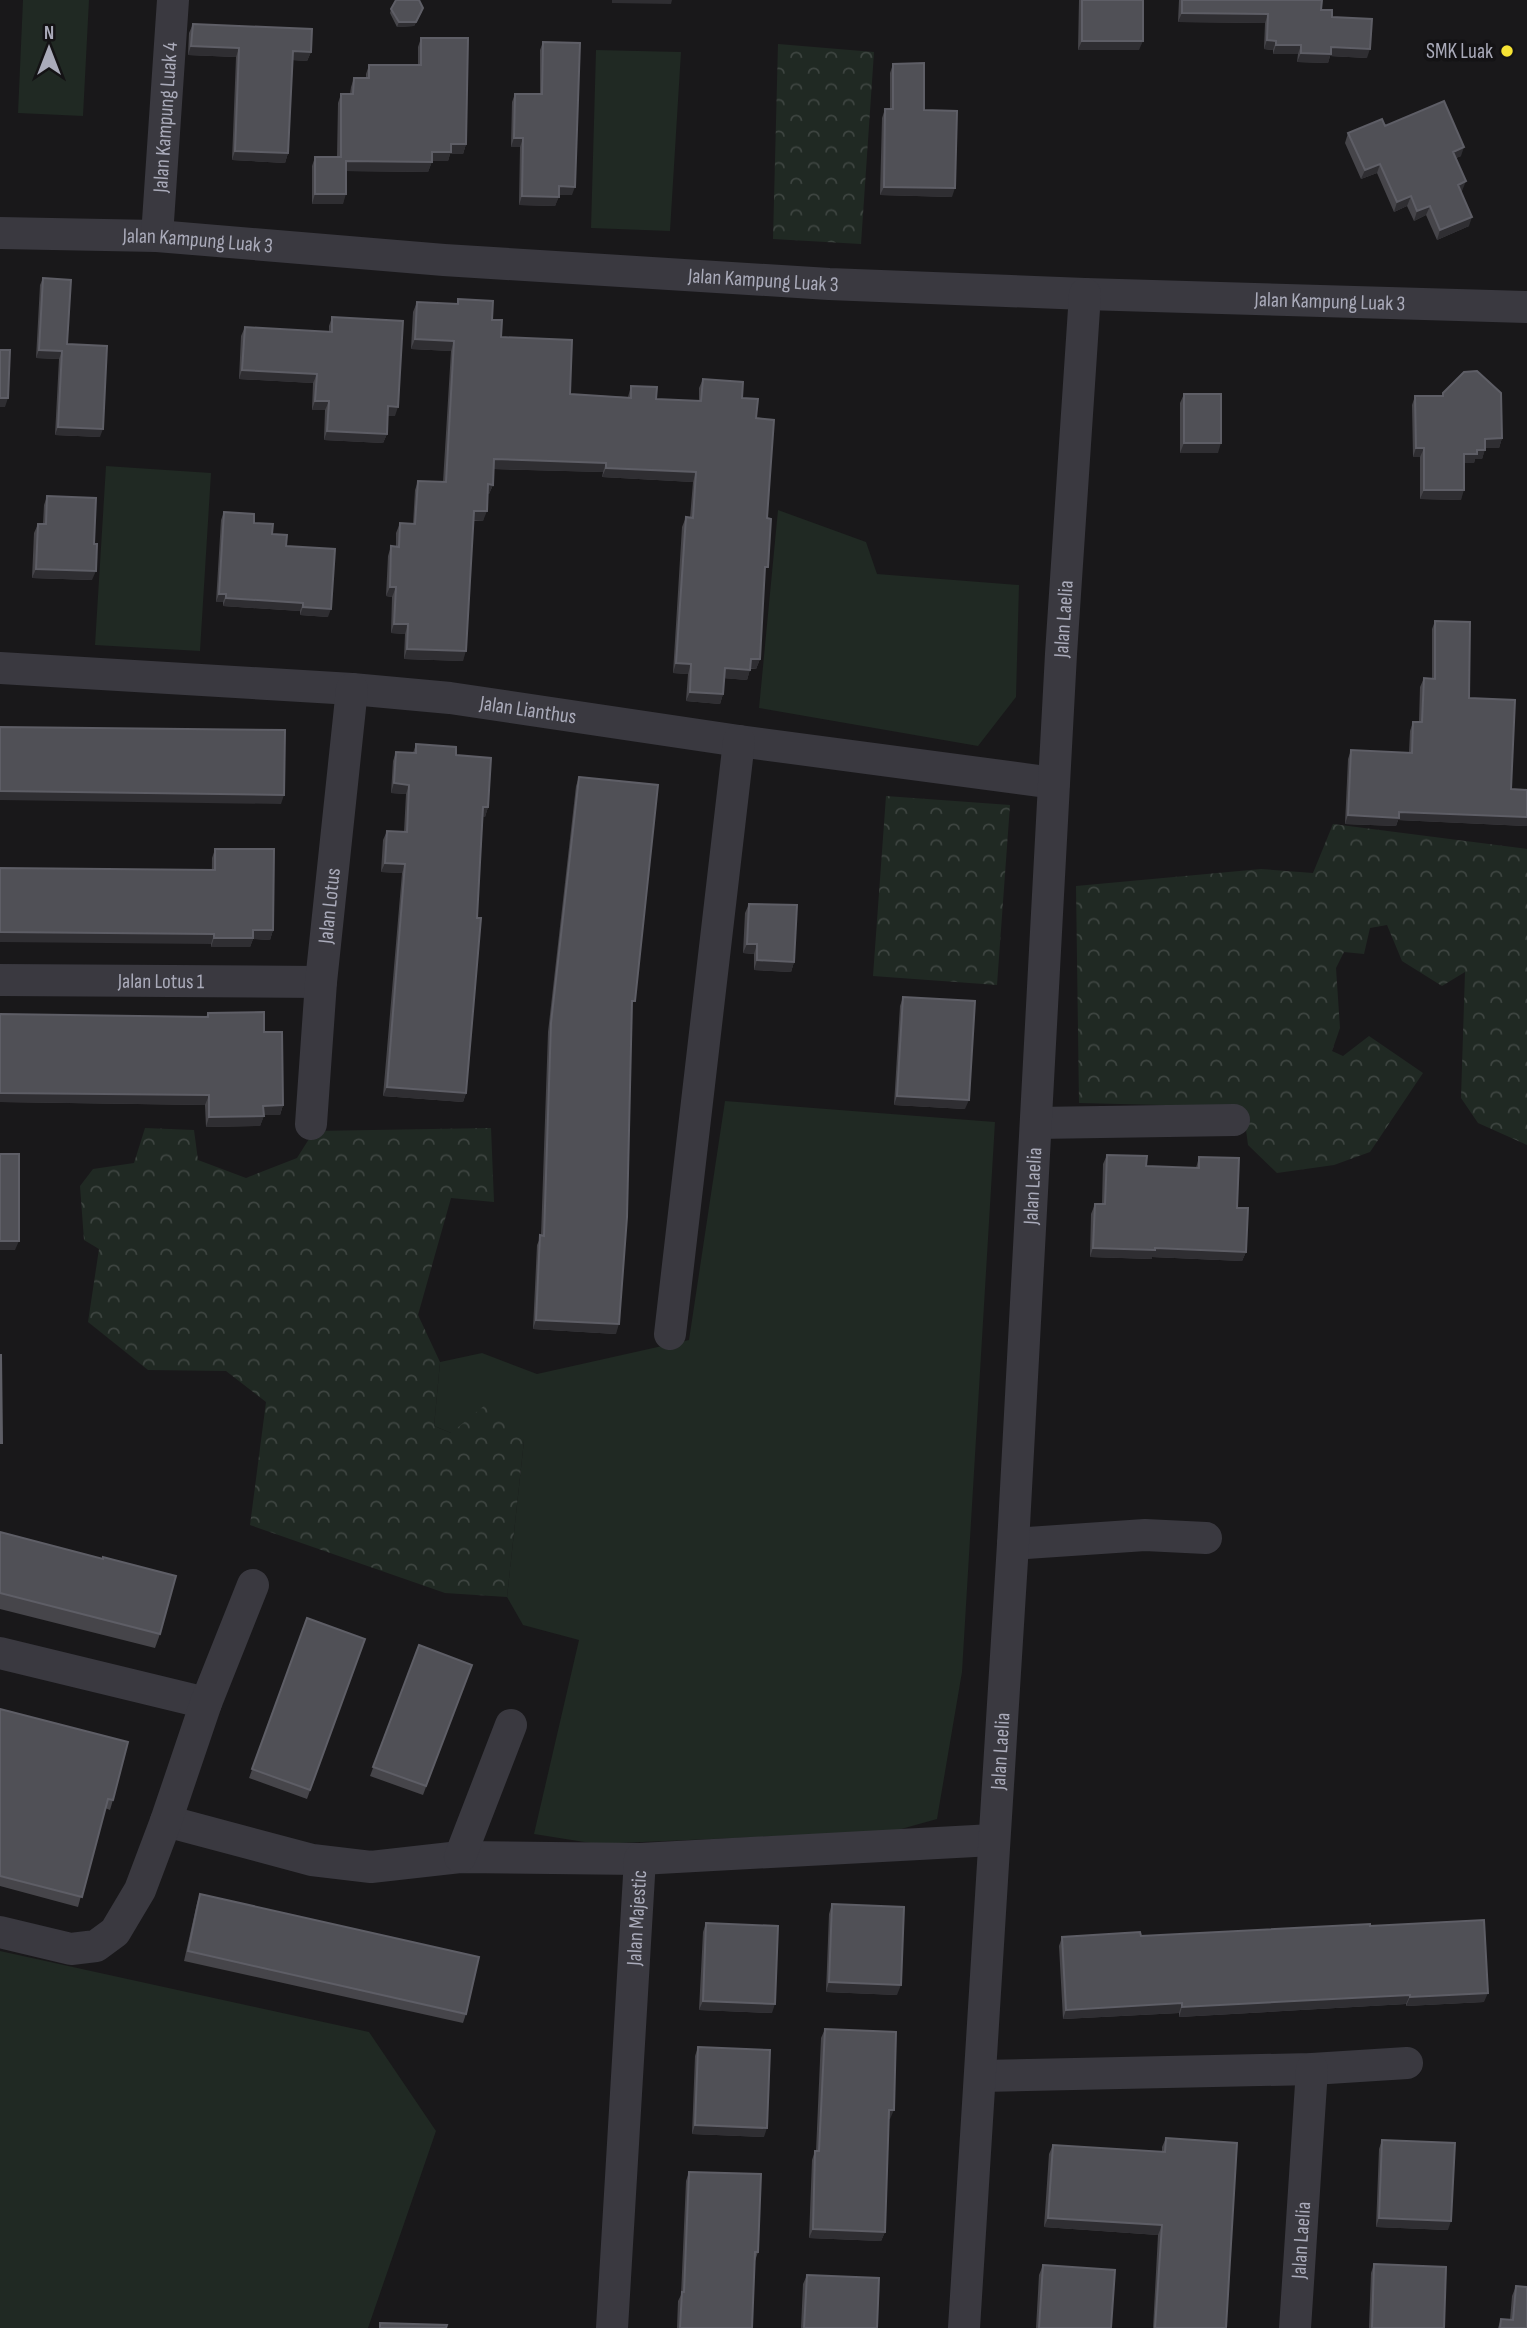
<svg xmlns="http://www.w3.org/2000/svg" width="1527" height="2328" font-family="'Sofia Sans Condensed',sans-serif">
<defs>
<pattern id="forest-crowns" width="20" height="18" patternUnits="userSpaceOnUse" patternTransform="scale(1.75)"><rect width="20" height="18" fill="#202923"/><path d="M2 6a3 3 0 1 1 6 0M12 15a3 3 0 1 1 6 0" fill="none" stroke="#3e4541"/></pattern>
</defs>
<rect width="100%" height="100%" fill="#19181a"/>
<path fill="#202923" d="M23 0H89L83 116 18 113Z
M596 50 681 52 670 231 591 228Z
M106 466 211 473 200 651 95 645Z
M778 510 866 542 877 574 1019 585 1016 697 978 746 759 708Z
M725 1101 995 1122 962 1672 937 1819 894 1831 597 1844 534 1834 579 1640 523 1625 507 1597 524 1440 451 1433 434 1426 440 1362 482 1353 537 1374 689 1340Z
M0 1951 369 2032 436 2131 368 2328H0Z"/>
<path fill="url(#forest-crowns)" d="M778 44 874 52 861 244 773 239Z
M886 796 1010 805 997 985 873 976Z
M1333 824 1527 849V1145L1478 1123 1461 1098 1465 972 1442 986 1402 961 1387 925 1370 928 1364 954 1344 952 1336 968 1340 1028 1332 1051 1343 1056 1369 1036 1423 1073 1370 1152 1334 1165 1277 1173 1248 1145 1243 1107 1079 1103 1076 886 1261 869 1313 873Z
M145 1128 194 1130 198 1160 246 1178 297 1158 314 1131 491 1128 494 1202 451 1198 418 1315 440 1362 434 1426 451 1433 485 1405 524 1440 507 1597 445 1593 250 1525 266 1402 226 1371 148 1370 88 1322 99 1249 84 1240 80 1186 93 1169 134 1163Z"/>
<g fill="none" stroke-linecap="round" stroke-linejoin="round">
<g stroke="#3a3940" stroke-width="32">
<path id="s1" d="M0 233 157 236 444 260 829 284 1085 294 1527 307"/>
<path id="s2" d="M157 236 173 0"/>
<path id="s3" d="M0 668 352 689 450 698 739 741 1054 783"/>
<path id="s4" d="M0 980 321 982"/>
<path d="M1036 1123 1234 1120"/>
<path id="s5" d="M311 1124 321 982 352 689"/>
<path d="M670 1334 739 741"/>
<path d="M1013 1544 1145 1535 1206 1538"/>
<path d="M0 1653 206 1703"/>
<path d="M166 1821 312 1860 371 1867 460 1857 640 1859"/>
<path d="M460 1857 511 1725"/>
<path d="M0 1932 71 1949 96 1946 115 1932 140 1890 166 1821 206 1703 253 1585"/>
<path d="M981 2076 1312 2069 1407 2063"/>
<path id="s6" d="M612 2328 640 1859 993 1840"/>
<path id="s7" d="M964 2328 1013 1544 1061 654 1085 294"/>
<path id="s8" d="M1295 2328 1312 2069"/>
</g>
</g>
<path fill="#46454a" d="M1079 0H1143L1139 50H1078Z
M1179 0H1322L1321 10 1332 17 1367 58 1330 56 1328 63 1297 62 1298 54H1273V50L1264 49 1265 23 1178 22Z
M391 9 422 12 414 26 397 27 390 13Z
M193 24 311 52 307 61 293 60 288 153 285 163 232 160 236 57 188 55 189 33Z
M421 38 466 144 463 154H450L448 161H432L428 172 346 171 343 204H312V166L315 157H337L338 103 341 94H350L351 87 354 78H366V74L369 65H418V47Z
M543 42 572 195H559L555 206 519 205 520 147H511L512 102 515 94H540V50Z
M893 64 952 197 880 195 882 118 885 109H890V73Z
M1385 126 1461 156 1456 158 1462 191H1461L1469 226 1437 240 1426 215 1414 221 1407 206 1394 212 1377 173 1361 179 1345 143 1348 133Z
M43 278 67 344 100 437 55 435 59 359 36 358 40 285Z
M458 299 492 320 501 337 570 394 628 397 631 386 656 399 699 401V388L703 379 742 398 756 418 767 518 760 659 756 669H750L747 680 724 678 723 694 720 704 686 701 688 674 673 673 682 527 686 517 690 518 693 482 602 477 603 472 494 469 493 485 489 494H488L483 521H473L463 661 404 659 405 634 391 633 392 597 386 596 388 556 391 546 396 547V533L400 523 413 524 415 490 418 481 443 482 451 351 411 349 413 312 417 302 457 304Z
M332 317 395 416H388L387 434 383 443 324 440 325 410H312L313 383 239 379 241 336 245 327 329 332V326Z
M1443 393 1502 438 1499 448H1485L1482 459H1475L1474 463H1464L1461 500 1420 499V457H1413L1412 405 1415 396H1442Z
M1184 394 1218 453H1180V403Z
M47 496 92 580 32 578 34 533 38 524H43L44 505Z
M224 512 254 523 272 534 286 546 328 617 300 615V611L223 606V602H216L221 520Z
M1435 621 1511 789 1527 790V826L1398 820 1396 826 1345 824 1348 759 1351 750 1409 753 1410 731 1413 722H1419L1420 687 1424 678 1432 679V629Z
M416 744 456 755 488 807 485 817 483 816 466 1093 463 1102 383 1096 402 873 381 872 383 840 387 831 404 832 406 794 391 793 393 761 396 752 413 753Z
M579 777 632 1009 616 1334 533 1329 537 1245 541 1236 548 1032 576 786Z
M215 849 273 930 270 940 253 939 250 947H211L212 858Z
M749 904 794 962 791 972 754 970V954L743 953 745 913Z
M903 997 965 1109 894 1105 900 1006Z
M208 1013 264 1032 283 1105 280 1115H264L260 1126 206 1127 205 1105 0 1102V1014L206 1017Z
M1107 1155 1146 1166 1196 1168 1199 1157 1237 1208 1246 1252 1242 1261 1152 1257V1259L1090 1257 1091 1214 1095 1204H1102L1103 1164Z
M0 1532 160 1634 155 1648 0 1609Z
M307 1618 365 1639 307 1799 249 1778Z
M419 1645 472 1665 423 1795 370 1776Z
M0 1709 113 1800 110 1810 105 1808 78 1907 0 1886Z
M200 1894 466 2014 463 2023 184 1961 197 1903Z
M832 1904 897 1995 826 1992 829 1914Z
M706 1923 772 2013 699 2010 703 1932Z
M1370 1926 1484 2002 1406 2006V2004L1179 2017V2013L1063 2019 1059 1946 1062 1937 1141 1936Z
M825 2029 890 2119H889L885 2232 881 2241 809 2238 812 2160 815 2151H816L821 2038Z
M698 2047 764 2137 692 2134 695 2056Z
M1166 2138 1226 2328H1153L1158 2235 1044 2227 1049 2154 1053 2145 1162 2152V2147Z
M1382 2140 1448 2230 1376 2227 1379 2149Z
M689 2172 758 2252 755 2261 752 2328H677L678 2301 681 2295 686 2181Z
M1374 2264 1444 2328H1369L1371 2273Z
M1043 2265 1111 2328H1036L1039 2275Z
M807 2275 877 2328H801L803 2284Z
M1516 2286 1527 2328H1498L1501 2319 1510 2320 1512 2296Z"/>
<path fill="#2f2e32" d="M612 0H672L671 4 612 3Z
M423 8 414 26 397 27 399 22Z
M1182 13 1268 14 1265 23 1178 22Z
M1267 40 1276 41 1273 50 1264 49Z
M1082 41H1143L1139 50H1078Z
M1276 45H1301L1298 54H1273Z
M191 46 239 48 236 57 188 55Z
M1331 47 1370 49 1367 58 1330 56 1328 63 1297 62 1301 53Z
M293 51 311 52 307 61 290 60Z
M514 138H523L520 147H511Z
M451 144H466L463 154H450L448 161H428L432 152Z
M1464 147 1461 156 1449 161 1453 152Z
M235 151 288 153 285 163 232 160Z
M346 161 432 162 428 172 343 171Z
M1380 164 1377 173 1361 179 1365 170Z
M1466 181 1462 191 1455 194 1458 185Z
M559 186 575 187 572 195H555Z
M884 187 955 188 952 197 880 195Z
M315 194H346L343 204H312Z
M522 196 559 197 555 206 519 205Z
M1411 196 1407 206 1394 212 1397 202Z
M1430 206 1426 215 1414 221 1417 211Z
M1472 217 1469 226 1437 240 1440 230Z
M415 339 454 341 451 351 411 349Z
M39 350 62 351 59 359 36 358Z
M242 370 317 374 313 383 239 379Z
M0 398H8L5 407H0Z
M315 401H329L325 410H312Z
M388 406 398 407 395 416H385Z
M58 427 103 429 100 437 55 435Z
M327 431 387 434 383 443 324 440Z
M1502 438 1499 448H1482L1485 439Z
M1184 443H1221L1218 453H1180Z
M1416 448H1424L1420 457H1413Z
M1477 450H1485L1482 459H1475L1474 463H1461L1464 454Z
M494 459 606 463 603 472 491 469Z
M606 468 696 472 693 482 602 477Z
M488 484 493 485 489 494H485Z
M1424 490H1464L1461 500 1420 499Z
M474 511H487L483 521 470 520Z
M36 569 96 571 92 580 32 578Z
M390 587H396L392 597 386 596Z
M219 594H226L223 602H216Z
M226 598 303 603 300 611 223 606Z
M303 607 331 609 328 617 300 615Z
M394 624H408L405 634 391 633Z
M407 649 466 651 463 661 404 659Z
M751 659H760L756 669 748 668Z
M676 663 691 664 688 674 673 673Z
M725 668 750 670 747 680 721 678Z
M690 692 723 694 720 704 686 701Z
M394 783 409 785 406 794 391 793Z
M0 791 284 795 281 804 0 800Z
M483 807H488L485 817 480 816Z
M1399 812 1527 817V826L1398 820 1396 826 1345 824 1348 815Z
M385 863 405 864 402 873 381 872Z
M253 930H273L270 940 253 939 250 947H211L214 938Z
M0 932 214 934 211 944 0 942Z
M747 944H757L754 954 743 953Z
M757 960 794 962 791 972 754 970Z
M387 1087 466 1093 463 1102 383 1096Z
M0 1093 209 1095 205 1105 0 1102Z
M897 1096 969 1100 965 1109 894 1105Z
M283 1105 280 1115H260L263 1106Z
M264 1116 260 1126 206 1127 209 1117Z
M0 1241H19L15 1250H0Z
M1093 1248H1155L1246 1252 1242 1261 1152 1257V1259L1090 1257Z
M536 1320 619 1324 616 1334 533 1329Z
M829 1982 901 1985 897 1995 826 1992Z
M1488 1993 1484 2002 1406 2006 1410 1997Z
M1410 1995 1406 2004 1179 2017 1182 2007Z
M703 2001 775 2004 772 2013 699 2010Z
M1182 2003 1179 2013 1063 2019 1066 2010Z
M889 2110H894L890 2119H886Z
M695 2125 767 2128 764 2137 692 2134Z
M1048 2218 1162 2225 1158 2235 1044 2227Z
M1379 2218 1451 2221 1448 2230 1376 2227Z
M813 2229 885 2232 881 2241 809 2238Z"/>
<path fill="#505056" stroke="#5e5e66" stroke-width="2" d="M396 0H419L423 8 416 22H399L391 9Z
M1082 0H1143V41H1082Z
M1182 0H1322L1321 10H1332V17L1372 19 1370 49 1331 47V54L1301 53V45H1276V41L1267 40 1268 14 1182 13Z
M193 24 312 29 311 52 293 51 288 153 235 151 239 48 191 46Z
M421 38H468L466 144H451V152H432V162L346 161V194H315V157H341V94H353L354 78H369V65H421Z
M543 42 580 43 575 187 559 186V197L522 196 523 138H514L515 94H542Z
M924 63V110L957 111 955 188 884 187 885 109H893V64Z
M1444 101 1464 147 1453 152 1466 181 1458 185 1472 217 1440 230 1430 206 1417 211 1411 196 1397 202 1380 164 1365 170 1348 133 1382 119 1385 126Z
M43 278 71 280 67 344 107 346 103 429 58 427 62 351 39 350Z
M458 299 493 301 492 320H502L501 337 572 340 570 394 631 398V386L657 387 656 399 701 401 703 379 743 382 742 398 758 399 756 418 774 420 767 518 771 519 768 567H765L760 659H751L750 670 725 668 723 694 690 692 691 664 676 663 686 517 693 518 696 472 606 468V463L494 459 493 485 488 484 487 511H474L466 651 407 649 408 624H394L396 587H390L391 546 399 547 400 523 415 524 418 481 446 482 454 341 415 339 417 302 458 304Z
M332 317 403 321 398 407 388 406 387 434 327 431 329 401H315L317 374 242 370 245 327 332 332Z
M0 350H10L8 398H0Z
M1477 371 1501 393 1502 438 1485 439V450H1477V454H1464V490H1424V448H1416L1415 396H1443V393L1464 372Z
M1184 394H1221V443H1184Z
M47 496 96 498 94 544H97L96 571 36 569 38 524H46Z
M224 512 254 514V523L273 524 272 534 287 535 286 546 335 549 331 609 303 607V603L226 598V594H219Z
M1435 621 1470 622 1469 698 1515 700 1511 789 1527 790V817L1399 812V818L1348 815 1351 750 1412 753 1413 722H1422L1424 678 1435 679Z
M0 727 285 730 284 795 0 791Z
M416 744 456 747V755L491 758 488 807H483L477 918H481L466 1093 387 1087 405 864 385 863 387 831 407 832 409 785 394 783 396 752 416 753Z
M579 777 658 785 635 1001H632L627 1217 619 1324 536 1320 540 1235 544 1236 551 1023Z
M215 849H274L273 930H253V938H214V934L0 932V868L215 870Z
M749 904 797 905 794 962 757 960V944H747Z
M903 997 975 1001 969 1100 897 1096Z
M264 1012V1032H282L283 1105 263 1106 264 1116 209 1117V1095L0 1093V1014L208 1017V1013Z
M0 1154H19V1241H0Z
M1107 1155 1147 1156 1146 1166 1199 1168V1157L1239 1158 1237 1208H1248L1246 1252 1155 1248V1250L1093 1248 1095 1204H1105Z
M0 1355H1L2 1443H0Z
M0 1532 103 1559V1557L176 1576 160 1634 0 1593Z
M307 1618 365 1639 310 1790 252 1769Z
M419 1645 472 1665 426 1786 373 1767Z
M0 1709 128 1742 113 1800 108 1799 82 1897 0 1876Z
M200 1894 479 1957 466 2014 188 1951Z
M832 1904 904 1907 901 1985 829 1982Z
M1484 1920 1488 1993 1410 1997V1995L1182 2007V2003L1066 2010 1062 1937 1140 1932 1141 1936 1370 1924V1926Z
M706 1923 778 1926 775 2004 703 2001Z
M825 2029 896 2032 894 2110H889L885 2232 813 2229 815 2151H819Z
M698 2047 770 2050 767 2128 695 2125Z
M1166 2138 1237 2143 1226 2328H1155L1162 2225 1048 2218 1053 2145 1165 2152Z
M1382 2140 1455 2143 1451 2221 1379 2218Z
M689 2172 761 2174 758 2252H755L752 2328H680L682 2292H684Z
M1374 2264 1446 2267 1444 2328H1372Z
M1043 2265 1115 2270 1111 2328H1039Z
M807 2275 879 2278 877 2328H804Z
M1516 2286 1527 2287V2328H1500L1501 2319 1513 2320Z
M380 2323 447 2325 446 2328H380Z"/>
<circle fill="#f6e334" stroke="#141315" stroke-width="2.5" cx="1507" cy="51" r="7"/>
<g text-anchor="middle" stroke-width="7" stroke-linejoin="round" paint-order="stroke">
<g font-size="21" fill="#aaabba" stroke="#141315" text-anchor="end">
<text x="1493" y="58">SMK Luak</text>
</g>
<g font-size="21" fill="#aaabba" stroke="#141315">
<text dy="7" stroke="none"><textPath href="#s2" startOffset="119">Jalan Kampung Luak 4</textPath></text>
<text dy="7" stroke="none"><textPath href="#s1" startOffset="198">Jalan Kampung Luak 3</textPath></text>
<text dy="7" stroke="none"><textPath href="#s1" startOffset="765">Jalan Kampung Luak 3</textPath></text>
<text dy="7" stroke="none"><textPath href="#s1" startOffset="1332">Jalan Kampung Luak 3</textPath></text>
<text dy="7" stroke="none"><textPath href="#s7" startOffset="1712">Jalan Laelia</textPath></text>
<text dy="7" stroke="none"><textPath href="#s3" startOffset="530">Jalan Lianthus</textPath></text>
<text dy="7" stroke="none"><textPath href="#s5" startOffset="219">Jalan Lotus</textPath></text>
<text dy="7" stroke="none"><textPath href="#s4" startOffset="161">Jalan Lotus 1</textPath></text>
<text dy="7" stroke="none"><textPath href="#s7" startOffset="1144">Jalan Laelia</textPath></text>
<text dy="7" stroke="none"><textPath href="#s7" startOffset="578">Jalan Laelia</textPath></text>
<text dy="7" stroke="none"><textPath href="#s6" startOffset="411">Jalan Majestic</textPath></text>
<text dy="7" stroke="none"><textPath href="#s8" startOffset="88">Jalan Laelia</textPath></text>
</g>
</g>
<g transform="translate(49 49)" stroke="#141315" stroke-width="5" paint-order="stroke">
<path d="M0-5L12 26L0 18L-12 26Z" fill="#aaabba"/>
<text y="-10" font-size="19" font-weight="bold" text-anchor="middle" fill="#aaabba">N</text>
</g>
</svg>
